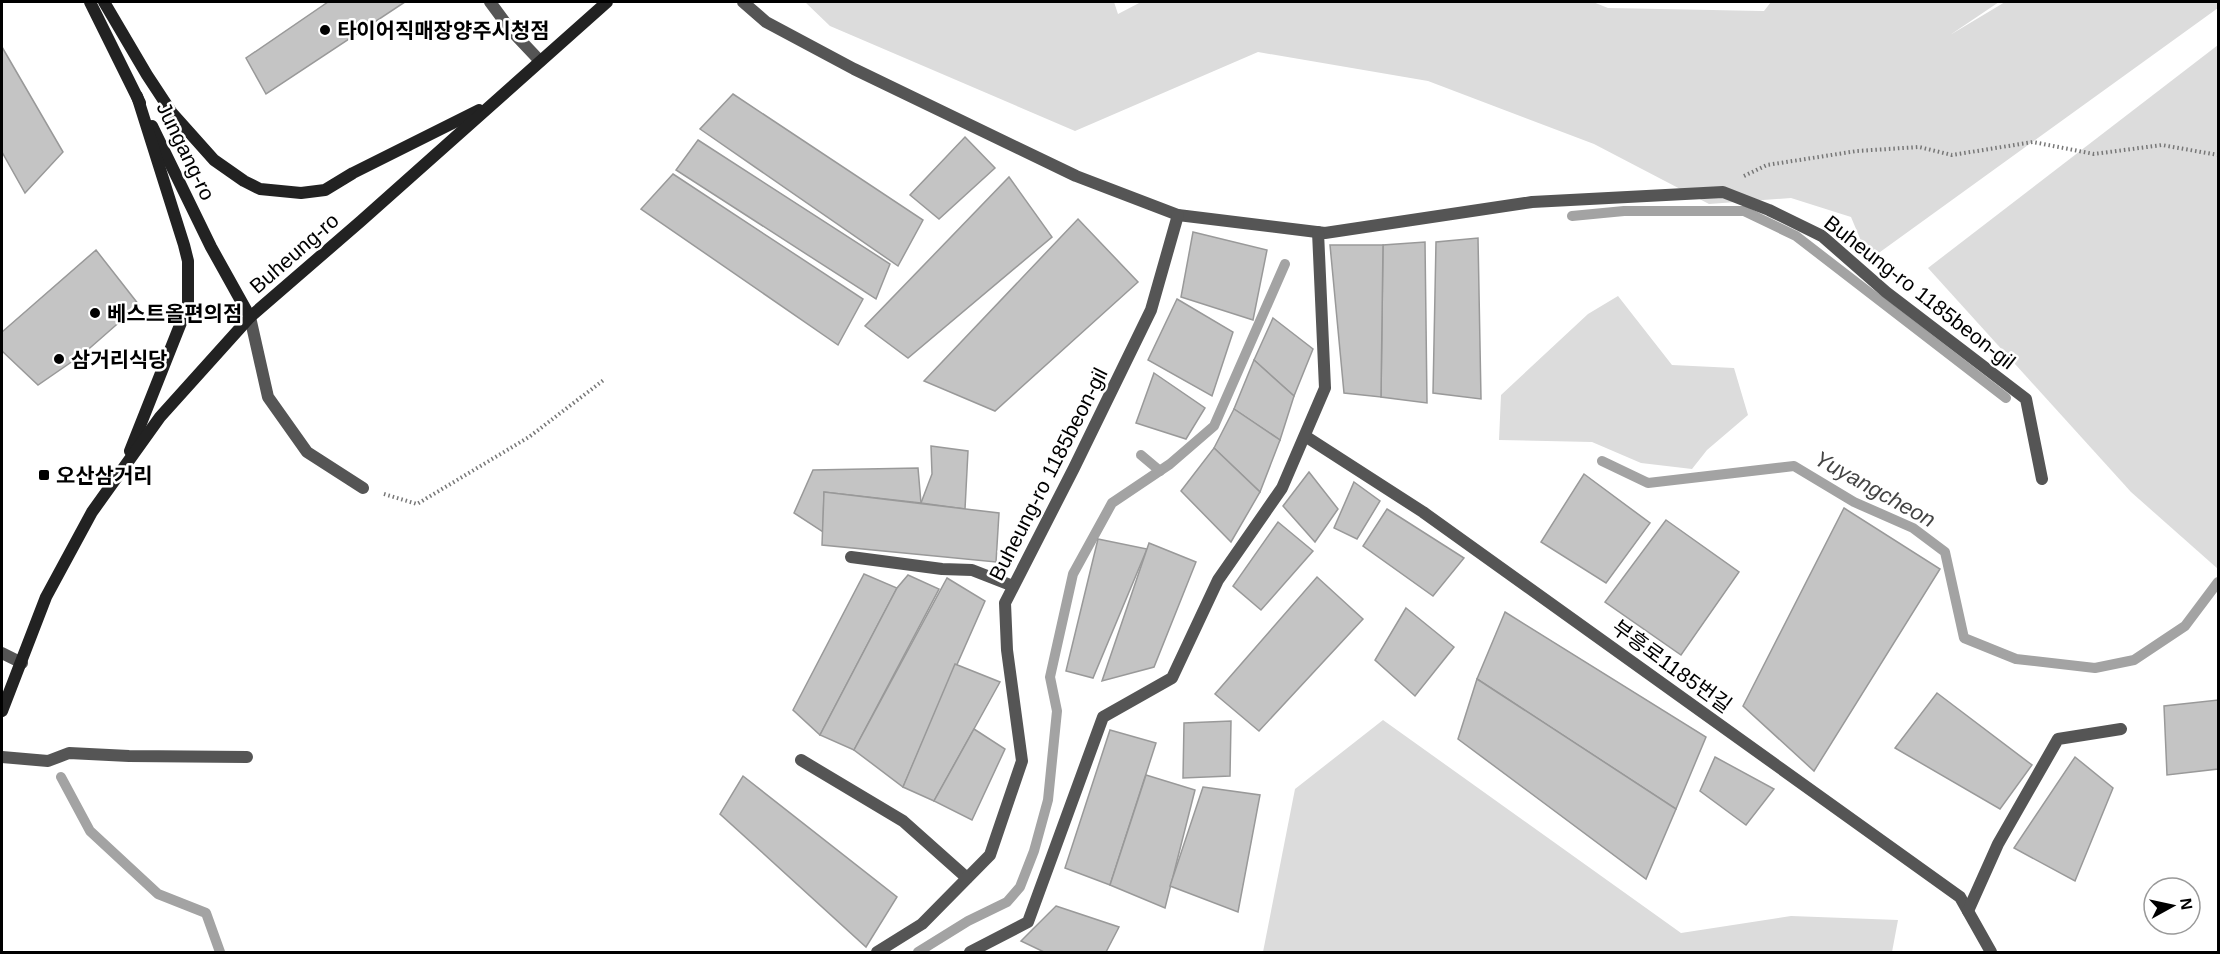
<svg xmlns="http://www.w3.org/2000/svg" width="2220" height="954" viewBox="0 0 2220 954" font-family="Arial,'Noto Sans KR',sans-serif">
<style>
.green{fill:#dcdcdc}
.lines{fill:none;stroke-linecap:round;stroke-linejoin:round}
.stream{stroke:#a3a3a3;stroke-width:10}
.building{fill:#c4c4c4;stroke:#999;stroke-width:1.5}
.path{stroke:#777;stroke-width:4;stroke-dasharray:1.5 3;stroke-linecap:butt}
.service{stroke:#555;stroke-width:12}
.minor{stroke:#555;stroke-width:12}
.secondary{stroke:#222;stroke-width:12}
.poi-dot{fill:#000;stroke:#fff;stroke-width:2}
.labels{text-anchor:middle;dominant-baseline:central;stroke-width:5;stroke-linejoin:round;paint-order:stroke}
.poi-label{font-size:21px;font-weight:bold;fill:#000;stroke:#fff;text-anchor:start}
.street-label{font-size:21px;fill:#000;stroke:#fff}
.water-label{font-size:22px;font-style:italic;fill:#444;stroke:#fff}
</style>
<rect width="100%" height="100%" fill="#fff"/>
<g class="green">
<polygon points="805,2 1114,2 1118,14 1141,2 1593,2 1608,8 1764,11 1771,2 1999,2 1950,35 2005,2 2218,2 2218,8 1869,260 1851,217 1791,198 1709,204 1594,144 1428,81 1258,52 1075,131 830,26"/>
<polygon points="2218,45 2218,569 2131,492 1928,268"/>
<polygon points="1618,296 1672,365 1734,368 1748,415 1707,450 1692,469 1641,463 1592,442 1499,440 1501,395 1588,314"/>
<polygon points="1383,720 1681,933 1791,916 1898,920 1892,952 1263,952 1295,789"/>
</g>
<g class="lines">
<g class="stream">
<polyline points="1572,216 1624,211 1744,211 1796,236 2006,398"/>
<polyline points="1141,455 1160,471"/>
<polyline points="1602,461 1648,483 1794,466 1854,502 1913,528 1945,552 1964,638 2016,659 2095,668 2134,660 2185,626 2218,582"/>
<polyline points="61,777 90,831 158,894 206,913 220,952"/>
<polyline points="918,952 968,921 1007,902 1020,887 1034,851 1048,800 1057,711 1050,677 1073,574 1112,503 1170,464 1214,426 1285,264"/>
</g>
</g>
<g class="building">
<polygon points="328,2 405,2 266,94 246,58"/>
<polygon points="2,47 63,152 25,193 2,152"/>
<polygon points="733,94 923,220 898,266 700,129"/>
<polygon points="965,137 995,168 939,219 910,195"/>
<polygon points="698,140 890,264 876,299 676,170"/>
<polygon points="673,174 863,299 838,345 641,209"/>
<polygon points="1009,177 1052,237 908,358 865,326"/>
<polygon points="1078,219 1138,282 995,411 924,381"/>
<polygon points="1193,232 1267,250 1253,320 1181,297"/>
<polygon points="1478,238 1481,399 1433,393 1436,242"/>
<polygon points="1425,242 1427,403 1381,397 1383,245"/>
<polygon points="1330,245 1383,245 1381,397 1344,393"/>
<polygon points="96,250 139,305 83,354 38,385 2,351 2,332"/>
<polygon points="1177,299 1233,332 1212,396 1148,360"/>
<polygon points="1273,318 1313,349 1294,396 1254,360"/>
<polygon points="1254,360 1294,396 1280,440 1234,409"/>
<polygon points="1154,373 1205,408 1186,439 1136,423"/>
<polygon points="1234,409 1280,440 1260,492 1214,448"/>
<polygon points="931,446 968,451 965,509 921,503 932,474"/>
<polygon points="1214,448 1260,492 1231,542 1181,491"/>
<polygon points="918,468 921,503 824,492 823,532 794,513 813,470"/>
<polygon points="1309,472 1338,509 1315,542 1283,506"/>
<polygon points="1584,474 1650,523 1606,583 1541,542"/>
<polygon points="1354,482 1380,501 1357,539 1334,528"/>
<polygon points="824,492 999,513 996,562 822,545"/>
<polygon points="1844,508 1940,569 1814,771 1743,706"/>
<polygon points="1387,509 1464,558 1433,596 1363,546"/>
<polygon points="1666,520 1739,572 1681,655 1605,602"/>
<polygon points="1278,522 1313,551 1261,610 1233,586"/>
<polygon points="1098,539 1147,549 1093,678 1066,671"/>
<polygon points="1149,543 1196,562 1154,667 1102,681"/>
<polygon points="864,574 897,588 820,735 793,710"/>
<polygon points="908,575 939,589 854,750 820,735 897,588"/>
<polygon points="1317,577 1363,619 1259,731 1215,694"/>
<polygon points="947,578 985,601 903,787 854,750"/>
<polygon points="1406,608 1454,647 1415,696 1375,660"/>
<polygon points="1505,612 1706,737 1676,809 1477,679"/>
<polygon points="955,664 1000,682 934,801 903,787"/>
<polygon points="1477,679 1676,809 1646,879 1458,739"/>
<polygon points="1937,693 2032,765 2000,809 1895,748"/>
<polygon points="2218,700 2218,769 2167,775 2164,706"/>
<polygon points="1231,721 1230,776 1183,778 1184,723"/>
<polygon points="974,729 1005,749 972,820 934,801"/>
<polygon points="1110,730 1156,743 1110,885 1065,868"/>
<polygon points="1715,757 1774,789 1746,825 1700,791"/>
<polygon points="2075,757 2113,788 2075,881 2014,848"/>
<polygon points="1146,775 1195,790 1165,908 1110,885"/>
<polygon points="743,776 897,897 866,947 720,814"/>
<polygon points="1203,787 1260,795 1238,912 1170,886"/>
<polygon points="1056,906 1119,927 1106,952 1044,952 1021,941"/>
</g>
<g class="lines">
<g class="path">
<polyline points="1744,176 1767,165 1857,151 1919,147 1952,155 2033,142 2094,154 2162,145 2218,155"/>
<polyline points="384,494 417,504 529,437 605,379"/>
</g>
<g class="service">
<polyline points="743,2 766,22 854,69 1076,176 1178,215 1325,233 1532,202 1723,192 1769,210 1822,236 1886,292 2026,399 2042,479"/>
<polyline points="250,317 268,397 307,452 363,488"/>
<polyline points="1305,436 1423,512 1960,897 1991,952"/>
<polyline points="851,557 942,569 972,570 1013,586"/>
<polyline points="2,757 48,761 69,753 129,756 247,757"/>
<polyline points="801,760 903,821 967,878"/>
<polyline points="1968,911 1998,844 2058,739 2121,729"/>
<polyline points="877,952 922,924 990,855 1022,761 1007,650 1005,603 1074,468 1151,310 1178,215"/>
<polyline points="970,952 1028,922 1103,717 1172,678 1218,580 1282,488 1325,388 1318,232"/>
</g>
<g class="minor">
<polyline points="490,2 510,29 540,61"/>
<polyline points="2,653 22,663"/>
</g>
<g class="secondary">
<polyline points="90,2 140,103"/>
<polyline points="104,2 147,75 172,113 214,160 244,181 260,189 301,193 325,190 353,173 479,110"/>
<polyline points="152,126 211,247 250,317"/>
<polyline points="130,451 188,305 188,261 184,245 137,96"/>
<polyline points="2,711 46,597 92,512 160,417 250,317 361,221 607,2"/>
</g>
</g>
<g class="poi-dot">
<circle cx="325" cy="30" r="6"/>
<circle cx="95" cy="313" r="6"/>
<circle cx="59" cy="359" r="6"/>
<rect x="38" y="469" width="12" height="12" rx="3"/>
</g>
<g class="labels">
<g class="poi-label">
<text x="337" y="30">타이어직매장양주시청점</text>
<text x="107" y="313">베스트올편의점</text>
<text x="71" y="359">삼거리식당</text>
<text x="56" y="475">오산삼거리</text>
</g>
<g class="street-label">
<text transform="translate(186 151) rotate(64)">Jungang-ro</text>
<text transform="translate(294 253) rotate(-41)">Buheung-ro</text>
<text transform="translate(1920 292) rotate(38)">Buheung-ro 1185beon-gil</text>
<text transform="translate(1048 474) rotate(-63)">Buheung-ro 1185beon-gil</text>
<text transform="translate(1672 666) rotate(36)">부흥로1185번길</text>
</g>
<g class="water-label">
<text transform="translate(1875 489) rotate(29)">Yuyangcheon</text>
</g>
</g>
<rect width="2220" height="954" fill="none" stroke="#000000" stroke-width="6"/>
<g transform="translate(2172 906) rotate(82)"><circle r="28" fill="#ffffff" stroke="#999999" stroke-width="1.5"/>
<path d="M0-4.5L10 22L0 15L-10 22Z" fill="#000000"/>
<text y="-9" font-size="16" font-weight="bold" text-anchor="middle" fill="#000000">N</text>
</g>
</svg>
